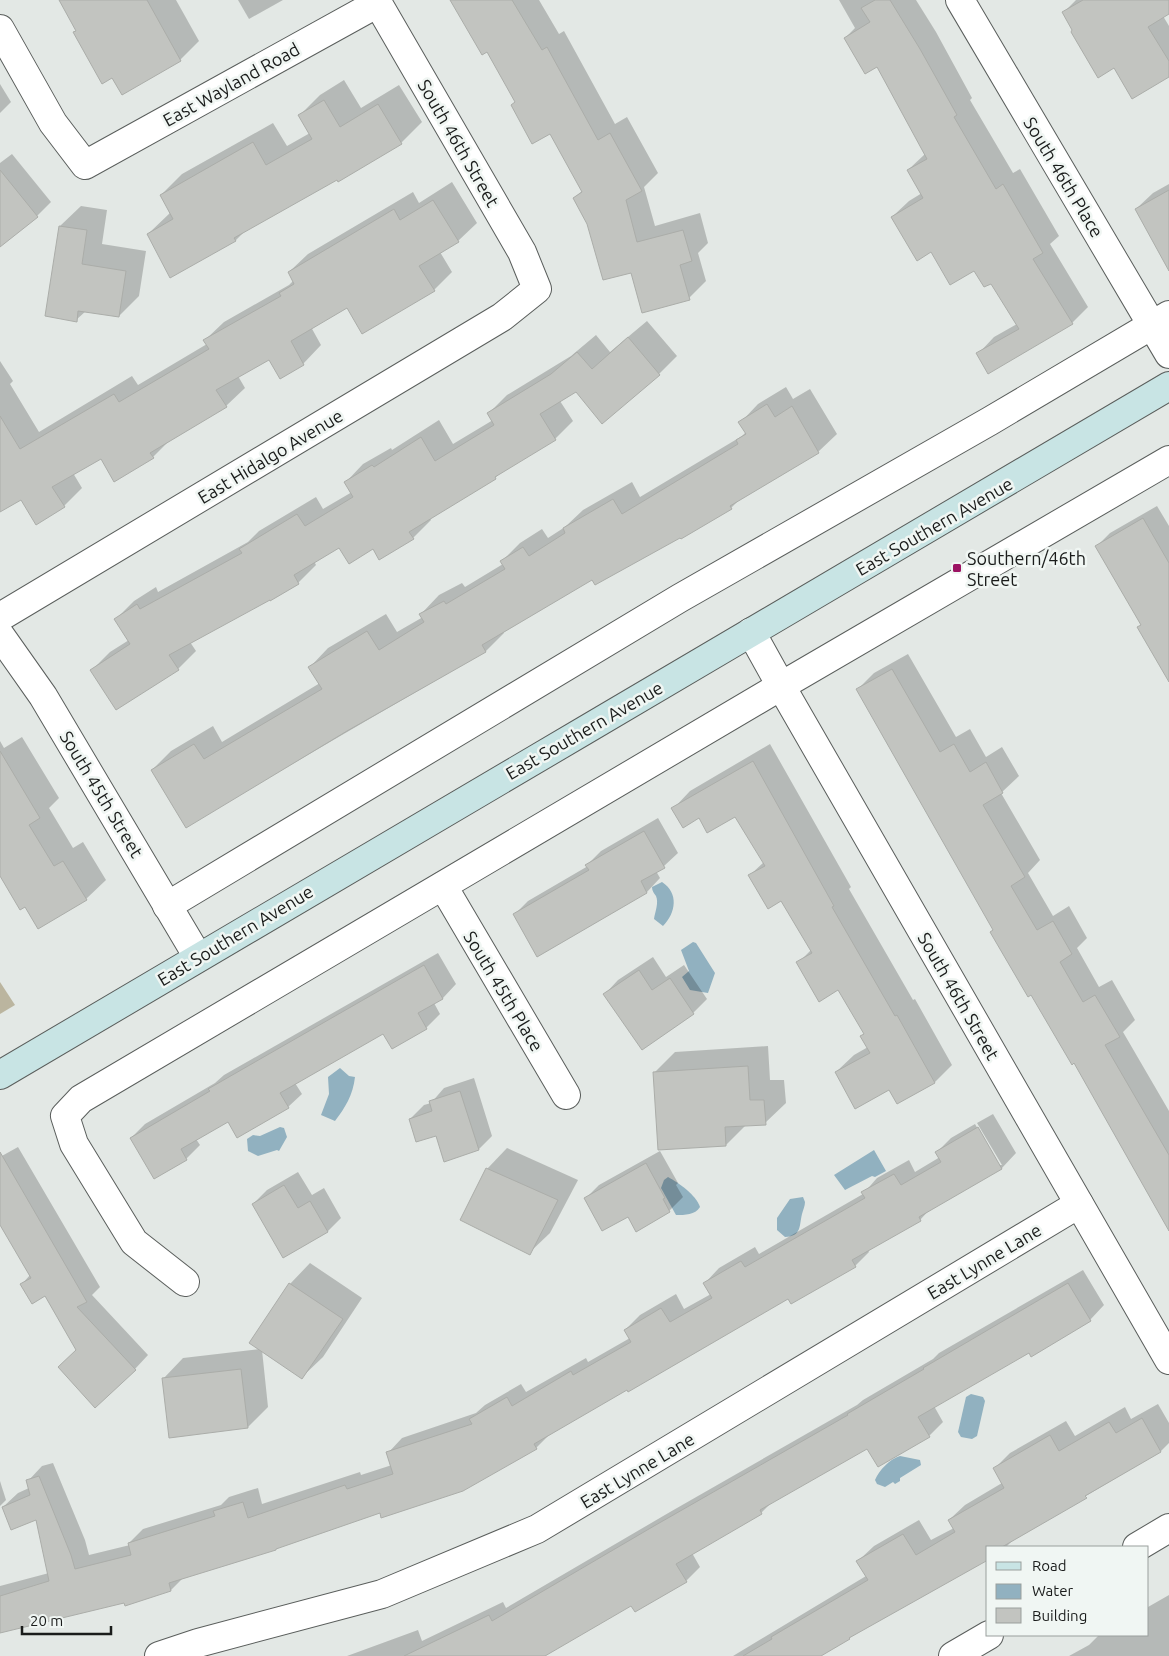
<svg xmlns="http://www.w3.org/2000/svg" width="1169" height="1656" viewBox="0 0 1169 1656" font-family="Ubuntu,sans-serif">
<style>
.green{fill:#bbb59f}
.water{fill:#91b1c0}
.shadow{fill:#0003}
.building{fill:#c2c4c0;stroke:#abada9}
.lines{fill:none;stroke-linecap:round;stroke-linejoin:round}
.minor-casing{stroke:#5a5e5c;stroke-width:30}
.secondary-casing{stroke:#5a5e5c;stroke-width:30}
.minor{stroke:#fff;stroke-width:28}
.secondary{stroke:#c8e4e4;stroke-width:28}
.poi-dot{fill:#9c1363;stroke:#f0f6f3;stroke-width:2}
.labels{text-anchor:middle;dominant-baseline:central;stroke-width:5;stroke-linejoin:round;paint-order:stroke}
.street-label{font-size:18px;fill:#1a1c1b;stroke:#f0f6f3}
.poi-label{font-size:18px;fill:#1a1c1b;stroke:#f0f6f3;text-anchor:start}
</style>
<rect width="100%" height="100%" fill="#e3e8e5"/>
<polygon class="green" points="0,982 15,1005 0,1014"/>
<g class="water">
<path d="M662,882C679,893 676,913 663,926L654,919C655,912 659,903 656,896C654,893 652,891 652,887Z"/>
<polygon points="693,942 696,943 715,973 708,993 690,990 682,977 689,971 681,950"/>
<path d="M340,1068L349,1076L355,1077C353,1095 345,1108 335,1121L321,1115L329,1094L328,1077Z"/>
<polygon points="280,1127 284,1128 287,1137 279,1151 277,1150 258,1156 248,1151 247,1139 253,1135 260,1136"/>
<polygon points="874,1150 886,1171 875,1177 872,1176 845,1190 834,1175"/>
<path d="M668,1177C679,1183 696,1195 700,1207C695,1215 685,1215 676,1215L661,1188L664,1180Z"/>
<path d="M803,1197L805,1202C805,1206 803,1210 802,1214C799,1226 802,1236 785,1237L777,1230V1218L790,1199Z"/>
<polygon points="971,1394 983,1397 985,1401 977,1436 972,1439 961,1437 958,1432 966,1397"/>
<path d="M900,1456L920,1460L921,1465L900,1478V1481L895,1484L893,1482L885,1487L877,1484L875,1480C879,1470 890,1459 900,1456Z"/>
</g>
<g class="shadow">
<polygon points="61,0 176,0 199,41 180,60 113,77 77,30"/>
<polygon points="238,0 283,0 249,19"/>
<polygon points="450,0 539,0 559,34 564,31 615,124 627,117 658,173 644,187 655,226 700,213 708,243 698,253 706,281 689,298 632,271 588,223 574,198 583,190 551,132 516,101 487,51"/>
<polygon points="839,0 916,0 936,32 972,98 970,100 1013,173 1020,169 1059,236 1050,244 1088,307 1072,323 978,354 994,337 1017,324 991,282 975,270 932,250 892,217 909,201 922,193 908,170 925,154 877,65 845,38 855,28"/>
<polygon points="1076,0 1169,0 1169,13 1163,16 1169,26 1169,76 1115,67 1074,30 1063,13"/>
<polygon points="344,80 361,108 399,85 422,122 401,143 339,180 337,178 247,229 236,240 148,234 171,212 161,195 182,174 273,123 287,146 310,133 299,116 320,95"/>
<polygon points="0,84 11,102 0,113"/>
<polygon points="12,154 51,202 37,216 0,245 0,163"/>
<polygon points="452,182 477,223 458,241 440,252 452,272 434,290 347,306 311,327 321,345 303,364 270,358 238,376 245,388 226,406 171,439 153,457 101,457 73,473 82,488 64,506 21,498 0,511 0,361 13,381 10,384 39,432 132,376 138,385 207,344 205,340 224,322 289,285 294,280 289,272 308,254 413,192 419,203"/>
<polygon points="1169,184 1169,245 1136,209 1153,193"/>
<polygon points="81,206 107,210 102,244 146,251 139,296 119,316 86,311 76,320 60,226"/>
<polygon points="647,321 677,356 659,374 576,391 560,401 573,421 555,439 502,471 495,478 430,518 431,520 413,538 374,547 339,546 314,561 316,565 298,583 190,642 196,651 178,669 92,670 110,652 129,640 116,619 134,601 156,587 158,592 248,542 259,531 316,497 323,509 352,492 346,482 363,464 391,448 392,450 439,420 453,444 493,420 489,413 507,395 571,356 596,335 610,352"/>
<polygon points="786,387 793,399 810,389 837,434 818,452 740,499 731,508 681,536 592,578 503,631 504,633 486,651 186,826 152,770 171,751 213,726 222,742 320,683 310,667 328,648 386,614 397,632 423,617 421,614 439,595 462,583 465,587 503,564 502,561 520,543 542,529 548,538 565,527 583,510 632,482 640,497 742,436 746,432 740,423 758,404"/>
<polygon points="1157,506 1169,526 1169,675 1139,627 1142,624 1097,546 1110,533"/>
<polygon points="908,654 956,737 970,729 986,757 1002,747 1019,776 1001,793 1040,860 1028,873 1053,916 1069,906 1087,938 1077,948 1099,987 1112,980 1135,1020 1123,1032 1169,1111 1169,1227 1074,1062 994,930 858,689 874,673"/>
<polygon points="22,737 59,798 49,808 73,848 83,842 106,880 86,899 25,905 0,874 0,741 4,748"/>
<polygon points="770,744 851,887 849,889 913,1000 915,999 952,1065 935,1082 898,1103 890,1088 836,1072 854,1055 868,1047 862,1036 865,1033 839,989 798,963 811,950 782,899 750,875 764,862 736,815 699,816 673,809 690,791"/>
<polygon points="658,818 678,853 664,866 656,871 660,878 647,892 538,956 514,915 528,901 588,866 587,865 601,851"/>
<polygon points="438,953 456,984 443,998 434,1003 440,1014 426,1028 392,1047 383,1032 295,1083 302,1094 288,1107 228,1120 196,1139 200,1145 186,1159 131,1138 145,1124 215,1083 224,1075"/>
<polygon points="653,957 666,977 684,965 707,999 693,1013 642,1048 605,994 618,980"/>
<polygon points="768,1046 770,1080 784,1080 786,1103 765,1123 746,1125 726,1145 654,1073 675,1052"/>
<polygon points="474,1078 492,1136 479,1149 437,1134 410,1119 424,1105 431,1103 444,1088"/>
<polygon points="993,1114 1016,1153 1002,1168 932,1207 920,1220 868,1250 869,1252 855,1266 789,1298 627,1389 551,1433 536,1448 381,1512 184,1577 171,1590 0,1632 0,1586 49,1573 36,1519 3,1507 18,1493 29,1488 28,1481 42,1466 53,1463 85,1540 89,1555 130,1545 129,1543 143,1529 221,1505 229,1497 258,1488 262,1504 360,1472 361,1475 392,1465 388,1453 402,1438 476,1413 485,1405 521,1384 526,1392 586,1358 588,1362 630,1338 625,1330 640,1315 676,1294 684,1309 711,1294 705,1283 719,1268 755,1247 759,1254 863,1194 877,1178 909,1160 915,1172 940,1157 937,1152 951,1138 975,1124 999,1165 1002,1165 977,1123"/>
<polygon points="18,1147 100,1287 92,1295 148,1355 135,1369 77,1350 45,1295 22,1284 30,1275 0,1224 0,1157"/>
<polygon points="507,1148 578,1180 550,1233 529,1253 487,1169"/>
<polygon points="660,1151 678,1183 676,1185 683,1197 669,1211 628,1215 585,1199 599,1185"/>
<polygon points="298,1172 312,1195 324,1188 341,1218 328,1231 284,1257 253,1204 267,1190"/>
<polygon points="310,1263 362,1298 323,1357 302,1377 262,1350 268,1407 248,1427 163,1379 183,1358 260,1349 290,1284"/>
<polygon points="1083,1270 1104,1305 1090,1320 1029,1351 934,1406 943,1422 929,1436 867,1447 772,1502 761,1513 692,1553 700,1567 686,1581 632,1604 527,1656 347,1656 418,1630 422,1641 503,1602 506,1608 670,1512 857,1405 863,1400 933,1359 939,1353"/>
<polygon points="1158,1404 1169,1423 1169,1443 1161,1451 1014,1539 1006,1547 988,1547 849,1638 818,1656 733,1656 866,1576 858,1561 874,1546 919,1520 931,1540 954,1528 949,1520 965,1505 1002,1483 994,1469 1010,1453 1066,1421 1075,1436 1125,1407 1131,1419"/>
<polygon points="0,1481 6,1500 0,1506"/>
<polygon points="1169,1595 1169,1656 1069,1656 1089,1645 1099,1635 1148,1635 1148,1607"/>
</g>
<g class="building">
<polygon points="59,0 147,0 181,61 122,95 112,78 102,84 73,32 76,31"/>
<polygon points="450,0 512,0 542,50 547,47 598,140 610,133 642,191 626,200 637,242 683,230 692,261 680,265 690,300 642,313 631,273 603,280 587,224 573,198 582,192 550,134 532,144 511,105 515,102 487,52 482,55"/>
<polygon points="875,0 890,0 920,49 957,115 954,117 996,189 1003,184 1043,253 1033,259 1073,324 988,374 976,353 1019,329 991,284 984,287 974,271 950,285 931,252 917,261 891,217 923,198 907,170 927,159 877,67 865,74 844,38 870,22 861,8"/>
<polygon points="1083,0 1169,0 1169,14 1148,27 1169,61 1169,77 1132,99 1114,68 1098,78 1071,32 1072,30 1062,12"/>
<polygon points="324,100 340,127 378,104 402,144 338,182 337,180 234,238 236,241 170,278 147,234 173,219 160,195 253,142 266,165 312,139 298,115"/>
<polygon points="0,170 38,217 0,247"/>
<polygon points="1169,190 1169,271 1135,209"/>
<polygon points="433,200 459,242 419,266 435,291 362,334 347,308 291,341 304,365 280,379 269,360 216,390 227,407 150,453 154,458 114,482 101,459 52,487 65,507 36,525 21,500 0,512 0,416 20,449 114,394 119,402 209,349 203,340 281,296 279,293 294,284 288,272 394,209 400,220"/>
<polygon points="59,226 87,230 82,264 126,271 119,317 78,311 77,322 45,316"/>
<polygon points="628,337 660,375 602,424 576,392 540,414 556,440 495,477 496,479 409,532 414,539 379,560 373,549 349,564 339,548 294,575 299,584 270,601 270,600 169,655 179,670 116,710 90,670 130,644 114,619 137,604 140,609 242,553 239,549 297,514 305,526 353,497 344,482 372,465 374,467 421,437 435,461 494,425 487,413 551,374 577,352 592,369"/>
<polygon points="767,404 775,417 792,406 819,453 730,506 732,509 681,539 680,538 595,585 592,580 482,645 486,652 347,731 186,828 151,770 194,744 204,759 219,750 322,689 308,667 367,631 379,650 424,622 419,614 444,601 446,604 505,569 500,561 523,547 529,556 565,533 563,528 613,499 622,514 738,444 736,440 746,434 738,422"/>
<polygon points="1143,518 1169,563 1169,682 1137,627 1141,625 1095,546"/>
<polygon points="892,669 940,752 954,744 970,772 986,762 1003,793 983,805 1025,877 1011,886 1037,930 1053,921 1072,954 1060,962 1083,1002 1095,995 1120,1037 1105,1045 1169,1155 1169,1231 1074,1063 1072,1065 1031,995 1028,997 990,932 993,930 856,689"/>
<polygon points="0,751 40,818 29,825 54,866 63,861 87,900 38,929 25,907 20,910 0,876"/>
<polygon points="753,761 834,906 832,907 895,1016 897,1015 935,1083 897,1104 889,1090 855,1109 835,1072 870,1053 860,1036 864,1034 838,990 819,1002 796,962 812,953 781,901 768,909 748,875 765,866 735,817 707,833 699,818 683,828 671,808"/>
<polygon points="644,831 665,868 641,881 647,893 537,957 513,914 589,870 585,865"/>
<polygon points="424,965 443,999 418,1013 427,1029 392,1049 383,1034 280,1093 289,1108 237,1138 228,1122 181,1149 187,1160 154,1179 130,1138 210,1091 208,1089"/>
<polygon points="639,970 652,990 670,978 694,1014 642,1050 603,994"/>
<polygon points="748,1066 750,1100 764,1100 766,1125 725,1127 726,1146 658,1150 653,1072"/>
<polygon points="460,1091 479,1150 444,1162 436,1136 416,1142 409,1119 432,1111 429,1101"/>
<polygon points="978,1127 1002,1169 919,1217 921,1221 852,1260 856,1267 791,1304 788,1299 628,1392 627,1390 534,1444 537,1449 463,1491 381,1518 380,1513 276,1549 276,1550 169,1583 171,1591 125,1606 124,1603 0,1633 0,1596 49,1581 36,1520 11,1530 2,1507 30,1495 26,1480 39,1476 71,1555 75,1569 131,1555 128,1543 215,1516 213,1511 243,1502 248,1518 345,1485 347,1489 393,1474 386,1452 472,1424 469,1419 507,1397 512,1406 571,1371 573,1375 631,1342 624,1330 661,1308 670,1322 712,1298 703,1283 741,1261 745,1267 865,1198 861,1192 894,1174 901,1185 941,1162 935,1152"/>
<polygon points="0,1152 87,1302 77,1307 136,1370 95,1408 58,1367 76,1350 45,1296 32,1304 20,1284 31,1278 0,1225"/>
<polygon points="646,1163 665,1198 663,1199 670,1212 636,1232 628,1217 602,1231 584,1198"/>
<polygon points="486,1168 558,1200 530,1255 460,1220"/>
<polygon points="284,1185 298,1208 310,1201 328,1232 283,1258 252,1204"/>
<polygon points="289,1283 343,1319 302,1379 249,1343"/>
<polygon points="1068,1283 1091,1321 1031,1357 1029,1353 918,1417 930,1437 878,1467 867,1449 760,1510 762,1514 676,1564 687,1582 635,1612 631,1606 545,1656 404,1656 489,1615 492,1621 654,1526 848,1415 847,1414 924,1369 923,1368"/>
<polygon points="241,1369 248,1428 169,1438 162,1378"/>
<polygon points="1142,1418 1161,1452 1085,1496 1087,1498 1002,1547 988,1547 988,1560 849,1638 850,1639 821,1656 743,1656 772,1639 771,1637 868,1580 856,1561 903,1534 916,1555 955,1532 948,1520 1004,1488 993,1468 1050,1435 1059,1451 1109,1422 1116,1433"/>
</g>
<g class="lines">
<defs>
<g id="minor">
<polyline points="960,0 1169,354"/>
<polyline points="0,29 53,123 85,165 378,3"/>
<polyline points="0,617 502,317 537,289 522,252 376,0"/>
<polyline points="751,632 781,686 1169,1360"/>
<polyline points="0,635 43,696 198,957"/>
<polyline points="443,886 566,1095"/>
<polyline points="167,906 680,598 990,421 1169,315"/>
<polyline points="185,1282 134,1242 74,1144 65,1116 81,1099 781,686 1169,460"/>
<polyline points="1137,1547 1169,1528"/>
<polyline points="159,1656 198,1643 382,1594 537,1529 1079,1204"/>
<polyline points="953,1656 989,1635"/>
</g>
<path id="secondary" d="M0,1075C388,843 781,618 1169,386"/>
</defs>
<use href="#minor" class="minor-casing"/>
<use href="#secondary" class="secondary-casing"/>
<use href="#minor" class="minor"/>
<use href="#secondary" class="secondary"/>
</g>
<rect class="poi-dot" x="952" y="563" width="10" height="10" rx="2.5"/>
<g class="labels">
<g class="street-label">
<text transform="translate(231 84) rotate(-29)">East Wayland Road</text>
<text transform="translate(459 143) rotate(60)">South 46th Street</text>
<text transform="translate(1064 177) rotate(59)">South 46th Place</text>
<text transform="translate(270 456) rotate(-31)">East Hidalgo Avenue</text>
<text transform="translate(934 526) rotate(-30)">East Southern Avenue</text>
<text transform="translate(584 730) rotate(-30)">East Southern Avenue</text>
<text transform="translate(102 794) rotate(59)">South 45th Street</text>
<text transform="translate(235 935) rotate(-31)">East Southern Avenue</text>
<text transform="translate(504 991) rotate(59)">South 45th Place</text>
<text transform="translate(959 996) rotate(60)">South 46th Street</text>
<text transform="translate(984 1261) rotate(-31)">East Lynne Lane</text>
<text transform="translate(637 1470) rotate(-31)">East Lynne Lane</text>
</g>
<g class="poi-label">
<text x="967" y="558">Southern/46th<tspan x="967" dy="21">Street</tspan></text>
</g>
</g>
<rect x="986" y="1546" width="162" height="90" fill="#f0f6f3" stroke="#9a9f9d"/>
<rect x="996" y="1562" width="25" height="8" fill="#c8e4e4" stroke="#9a9f9d"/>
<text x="1032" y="1571" font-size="15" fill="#1a1c1b">Road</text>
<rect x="996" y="1584" width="25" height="15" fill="#91b1c0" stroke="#9a9f9d"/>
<text x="1032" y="1596" font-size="15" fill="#1a1c1b">Water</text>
<rect x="996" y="1608" width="25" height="15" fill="#c2c4c0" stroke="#9a9f9d"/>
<text x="1032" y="1621" font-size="15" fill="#1a1c1b">Building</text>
<path d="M22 1626v8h89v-8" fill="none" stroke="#1a1c1b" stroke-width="2.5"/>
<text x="30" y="1626" font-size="15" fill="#1a1c1b" stroke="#f0f6f3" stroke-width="4" paint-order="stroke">20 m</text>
</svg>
